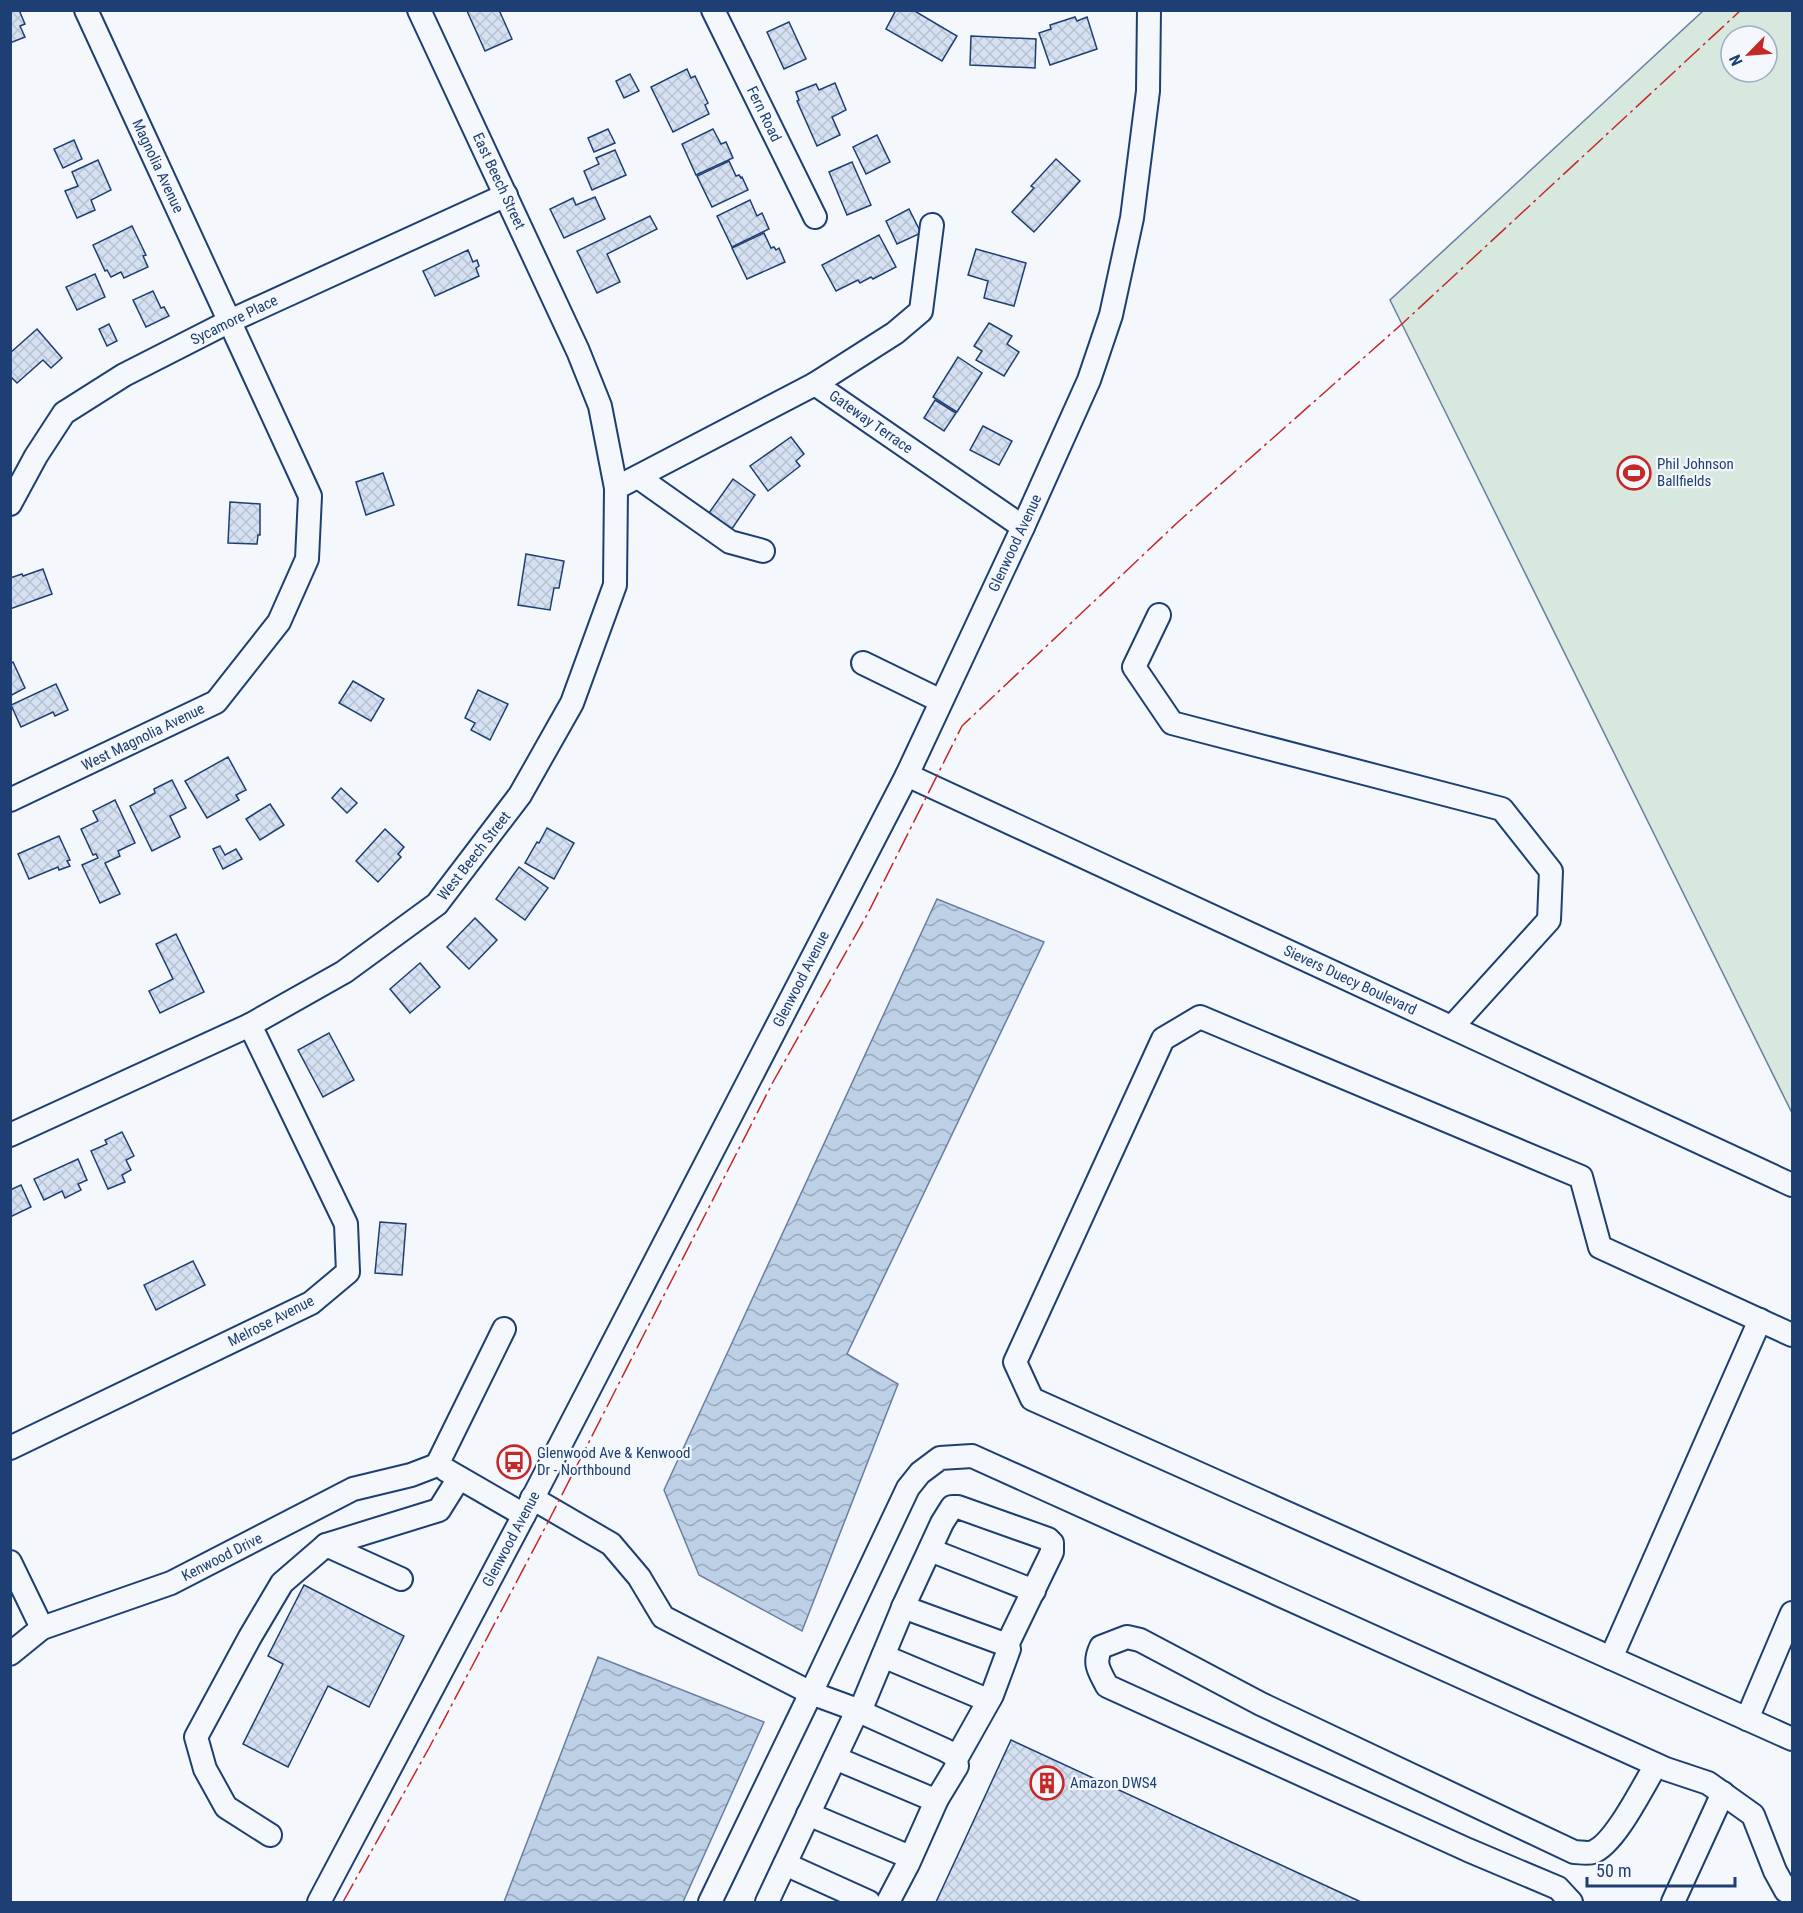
<svg xmlns="http://www.w3.org/2000/svg" width="1803" height="1913" viewBox="0 0 1803 1913" font-family="'Roboto Condensed',sans-serif">
<style>
.green{fill:#d7e8df;stroke:#687fa3;stroke-width:1.5;fill-rule:evenodd}
.water{fill:url(#water-waves);stroke:#687fa3;stroke-width:1.5}
.building{fill:url(#building-cross-hatch);stroke:#1d3f73;stroke-width:1.5}
.lines{fill:none;stroke-linecap:round;stroke-linejoin:round}
.minor-casing{stroke:#1d3f73;stroke-width:26}
.minor{stroke:#f4f7fb;stroke-width:22}
.power{stroke:#c62828;stroke-width:1.5;stroke-dasharray:21 4.5 3 4.5;stroke-linecap:butt}
.labels{text-anchor:middle;dominant-baseline:central;stroke-width:4.5;stroke-linejoin:round;paint-order:stroke}
.street-label{font-size:15px;fill:#1d3f73;stroke:#f4f7fb}
.poi-label{font-size:15px;fill:#1d3f73;stroke:#f4f7fb;text-anchor:start}
</style>
<defs>
<pattern id="water-waves" width="16" height="10" patternUnits="userSpaceOnUse" patternTransform="scale(1.5)"><rect width="16" height="10" fill="#bed0e5"/><path d="M0 5q4-4 8 0t8 0" fill="none" stroke="#9aaabe"/></pattern>
<pattern id="building-cross-hatch" width="8" height="8" patternUnits="userSpaceOnUse" patternTransform="scale(1.5)"><rect width="8" height="8" fill="#d5e0f0"/><path d="M0 0l8 8M0 8l8-8" fill="none" stroke="#b6c1d1"/></pattern>
</defs>
<rect width="100%" height="100%" fill="#f4f7fb"/>
<path class="green" d="M1703,11H1792V1113L1390,300ZM1731,36H1767V72H1731Z"/>
<g class="water">
<polygon points="937,899 1044,942 847,1354 898,1384 802,1631 699,1575 664,1490"/>
<polygon points="598,1657 764,1722 683,1902 504,1902"/>
</g>
<g class="building">
<polygon points="10,10 19,10 25,24 20,26 25,37 10,43"/>
<polygon points="499,10 512,39 485,51 467,11"/>
<polygon points="896,10 913,10 957,36 942,61 886,29"/>
<polygon points="1075,17 1077,21 1087,17 1097,49 1050,65 1039,33 1051,29 1050,25"/>
<polygon points="789,22 806,59 784,69 767,32"/>
<polygon points="971,36 1036,39 1035,68 970,65"/>
<polygon points="687,69 691,78 695,76 708,103 705,105 709,114 673,132 651,87"/>
<polygon points="630,74 639,91 624,98 616,81"/>
<polygon points="835,83 846,110 832,117 840,135 817,146 797,101 799,100 796,92 816,84 819,90"/>
<polygon points="608,129 615,143 594,152 588,138"/>
<polygon points="713,129 721,144 726,142 733,158 696,175 682,144"/>
<polygon points="877,135 890,162 866,174 853,147"/>
<polygon points="74,140 82,159 63,168 54,149"/>
<polygon points="615,150 626,175 592,190 584,171 599,164 596,158"/>
<polygon points="1056,159 1080,181 1034,232 1012,212 1034,188 1031,186"/>
<polygon points="98,160 111,190 91,200 95,210 77,218 65,191 78,186 72,172"/>
<polygon points="729,161 736,176 739,175 741,178 742,177 748,190 712,207 697,176"/>
<polygon points="852,162 871,205 847,215 829,172"/>
<polygon points="595,197 605,219 564,238 550,209 573,198 576,205"/>
<polygon points="750,200 757,216 762,213 769,229 732,247 717,216"/>
<polygon points="909,209 921,233 897,244 886,221"/>
<polygon points="650,216 657,229 607,254 620,282 597,293 577,251"/>
<polygon points="132,226 146,255 143,256 148,267 124,278 121,272 111,277 107,270 105,271 93,245"/>
<polygon points="764,233 771,248 774,247 776,250 779,248 785,262 747,279 732,248"/>
<polygon points="879,235 896,267 873,279 871,277 860,283 858,280 836,291 822,265"/>
<polygon points="976,249 1026,263 1014,306 984,298 988,281 968,275"/>
<polygon points="468,250 473,262 477,260 479,266 476,268 479,276 435,296 423,271"/>
<polygon points="95,274 105,297 77,310 66,287"/>
<polygon points="153,291 161,308 164,307 169,316 146,327 133,300"/>
<polygon points="989,323 1012,336 1007,344 1019,352 1004,376 976,360 982,351 974,346"/>
<polygon points="109,324 117,341 107,346 99,329"/>
<polygon points="37,329 62,358 51,368 43,360 17,383 10,376 10,353"/>
<polygon points="958,357 982,373 957,412 933,397"/>
<polygon points="935,400 956,413 944,431 924,418"/>
<polygon points="983,426 1012,441 999,465 970,450"/>
<polygon points="791,437 804,454 796,461 800,466 768,491 750,466"/>
<polygon points="383,473 394,505 366,515 356,482"/>
<polygon points="733,479 755,495 727,536 704,520"/>
<polygon points="230,502 260,504 260,535 258,535 257,544 228,543"/>
<polygon points="526,554 564,561 559,588 554,588 550,610 518,605"/>
<polygon points="43,569 52,594 10,609 10,578 22,574 23,576"/>
<polygon points="13,662 25,688 10,696 10,664"/>
<polygon points="353,681 384,699 371,721 339,703"/>
<polygon points="56,684 68,710 55,716 53,712 21,727 11,705"/>
<polygon points="478,690 508,704 490,740 471,730 475,723 465,718"/>
<polygon points="228,757 246,790 236,795 239,800 207,818 185,781"/>
<polygon points="172,780 186,808 170,816 180,837 152,851 130,806 155,793 154,789"/>
<polygon points="341,788 357,803 347,813 332,798"/>
<polygon points="115,800 135,843 118,851 120,856 105,863 120,894 100,903 82,865 98,858 96,854 93,855 81,829 98,821 93,811"/>
<polygon points="270,804 284,825 260,840 246,819"/>
<polygon points="547,828 574,843 554,879 525,863 537,842 539,843"/>
<polygon points="385,829 404,847 398,854 401,857 378,882 356,861"/>
<polygon points="59,836 70,860 67,861 70,866 59,870 58,867 29,879 18,854"/>
<polygon points="220,846 225,855 236,849 242,859 223,869 213,849"/>
<polygon points="519,867 548,888 525,920 496,899"/>
<polygon points="475,918 497,940 469,969 447,947"/>
<polygon points="176,934 204,992 160,1013 149,991 173,979 156,944"/>
<polygon points="420,963 440,987 410,1013 390,989"/>
<polygon points="329,1033 354,1080 323,1097 298,1050"/>
<polygon points="122,1132 134,1156 126,1160 131,1170 122,1175 125,1182 108,1189 91,1151 107,1144 105,1140"/>
<polygon points="78,1159 87,1180 78,1184 81,1190 65,1198 62,1191 44,1200 34,1179"/>
<polygon points="21,1185 31,1207 10,1217 10,1190"/>
<polygon points="380,1222 406,1224 402,1275 375,1273"/>
<polygon points="193,1261 205,1285 156,1310 144,1285"/>
<polygon points="304,1585 404,1636 369,1707 328,1686 288,1767 243,1744 283,1664 268,1656"/>
<polygon points="1011,1740 1361,1902 936,1902"/>
</g>
<g class="lines">
<defs>
<g id="minor">
<polyline points="713,10 815,217"/>
<polyline points="815,384 895,333 921,311 932,225"/>
<polyline points="638,477 730,542 763,551"/>
<polyline points="616,488 815,384 1023,527"/>
<polyline points="10,504 36,456 64,413 124,375 230,321 506,195"/>
<polyline points="1159,615 1134,667 1172,723 1502,809 1551,871 1549,920 1452,1027"/>
<polyline points="863,663 941,701"/>
<polyline points="907,775 1792,1185"/>
<polyline points="10,800 216,702 279,622 307,559 310,496 86,10"/>
<polyline points="10,1135 250,1025 344,972 437,904 520,795 572,703 615,585 616,488 600,406 578,351 419,10"/>
<polyline points="1792,1335 1600,1247 1581,1177 1200,1017 1163,1039 1015,1362 1032,1399 1792,1739"/>
<polyline points="10,1448 311,1303 348,1272 346,1224 250,1025"/>
<polyline points="437,1465 504,1329"/>
<polyline points="446,1470 524,1515"/>
<polyline points="532,1498 611,1544 639,1577 663,1617 811,1693 908,1488 920,1473 940,1458 972,1456 1666,1769 1708,1783 1753,1815 1775,1871 1786,1891 1792,1887"/>
<polyline points="326,1545 401,1579"/>
<polyline points="930,1550 1034,1591"/>
<polyline points="10,1562 42,1628"/>
<polyline points="903,1607 1007,1645"/>
<polyline points="10,1654 42,1628 171,1583 353,1489 411,1475 437,1465"/>
<polyline points="883,1656 985,1699 990,1698"/>
<polyline points="1611,1658 1760,1320"/>
<polyline points="1747,1719 1792,1613"/>
<polyline points="835,1758 932,1799 937,1799"/>
<polyline points="808,1814 905,1855 908,1860"/>
<polyline points="270,1835 226,1807 205,1769 196,1737 250,1637 282,1583 326,1545 439,1510 459,1478"/>
<polyline points="785,1864 869,1902"/>
<polyline points="319,1902 524,1515 907,775 1023,527 1089,380 1111,315 1132,218 1148,91 1149,10"/>
<polyline points="710,1902 811,1693 852,1708 945,1750 952,1754 956,1759"/>
<polyline points="767,1902 857,1711 863,1704 905,1603 942,1523 952,1507 958,1507 1048,1539 1052,1543 1052,1552 1007,1645 1009,1649 992,1695 956,1759 957,1766 937,1799 908,1864 888,1902"/>
<path d="M1571,1902L1558,1888L1468,1850L1107,1686C1099,1670 1093,1664 1101,1647L1127,1637L1140,1640L1261,1704L1574,1852C1580,1852 1588,1854 1593,1852C1615,1844 1643,1786 1656,1765"/>
<polyline points="1673,1902 1723,1793"/>
</g>
</defs>
<use href="#minor" class="minor-casing"/>
<use href="#minor" class="minor"/>
<polyline class="power" points="343,1902 429,1748 547,1524 773,1082 868,913 962,726 1178,522 1403,323 1741,10"/>
</g>
<defs>
<symbol id="stadium-ring" viewBox="-11 -11 22 22"><circle r="9.5" fill="#f4f7fb" stroke="#c62828" stroke-width="1.5"/><path d="M0-5a6.5 5 0 1 0 0 10a6.5 5 0 1 0 0-10ZM-3.5-1.8h7v3.6h-7Z" fill="#c62828"/></symbol>
<symbol id="bus-ring" viewBox="-11 -11 22 22"><circle r="9.5" fill="#f4f7fb" stroke="#c62828" stroke-width="1.5"/><path d="M-5-6H5V4H4V6H2V4H-2V6H-4V4H-5ZM-3.5-4V0h7V-4ZM-3.5 1.2v1.5H-2V1.2ZM2 1.2v1.5H3.5V1.2Z" fill="#c62828"/></symbol>
<symbol id="building-ring" viewBox="-11 -11 22 22"><circle r="9.5" fill="#f4f7fb" stroke="#c62828" stroke-width="1.5"/><path d="M-4-6H4V6H1V3H-1V6H-4ZM-2.5-4.3h1.7v1.8h-1.7ZM.8-4.3h1.7v1.8H.8ZM-2.5-1h1.7V.8h-1.7ZM.8-1h1.7V.8H.8Z" fill="#c62828"/></symbol>
</defs>
<g fill-rule="evenodd">
<use href="#stadium-ring" x="1615" y="454" width="38" height="38"/>
<use href="#bus-ring" x="495" y="1443" width="38" height="38"/>
<use href="#building-ring" x="1028" y="1764" width="38" height="38"/>
</g>
<g class="labels">
<g class="street-label">
<text transform="translate(764 114) rotate(64)">Fern Road</text>
<text transform="translate(158 166) rotate(65)">Magnolia Avenue</text>
<text transform="translate(499 181) rotate(65)">East Beech Street</text>
<text transform="translate(234 320) rotate(-26)">Sycamore Place</text>
<text transform="translate(871 422) rotate(35)">Gateway Terrace</text>
<text transform="translate(1015 543) rotate(-65)">Glenwood Avenue</text>
<text transform="translate(143 737) rotate(-26)">West Magnolia Avenue</text>
<text transform="translate(474 856) rotate(-52)">West Beech Street</text>
<text transform="translate(801 979) rotate(-63)">Glenwood Avenue</text>
<text transform="translate(1350 980) rotate(25)">Sievers Duecy Boulevard</text>
<text transform="translate(271 1321) rotate(-27)">Melrose Avenue</text>
<text transform="translate(511 1539) rotate(-62)">Glenwood Avenue</text>
<text transform="translate(222 1557) rotate(-27)">Kenwood Drive</text>
</g>
<g class="poi-label">
<text x="1657" y="464">Phil Johnson<tspan x="1657" dy="17">Ballfields</tspan></text>
<text x="537" y="1453">Glenwood Ave &amp; Kenwood<tspan x="537" dy="17">Dr - Northbound</tspan></text>
<text x="1070" y="1783">Amazon DWS4</text>
</g>
</g>
<rect width="1803" height="1913" fill="none" stroke="#1d3f73" stroke-width="24"/>
<g transform="translate(1749 54) rotate(245)"><circle r="28" fill="#f4f7fb" stroke="#9eadc5" stroke-width="1.5"/>
<path d="M0-4.5L10 22L0 15L-10 22Z" fill="#c62828"/>
<text y="-9" font-size="16" font-weight="bold" text-anchor="middle" fill="#1d3f73">N</text>
</g>
<path d="M1587 1877v9h148v-9" fill="none" stroke="#1d3f73" stroke-width="3"/>
<text x="1596" y="1877" font-size="18" fill="#1d3f73" stroke="#f4f7fb" stroke-width="4.5" paint-order="stroke">50 m</text>
</svg>
